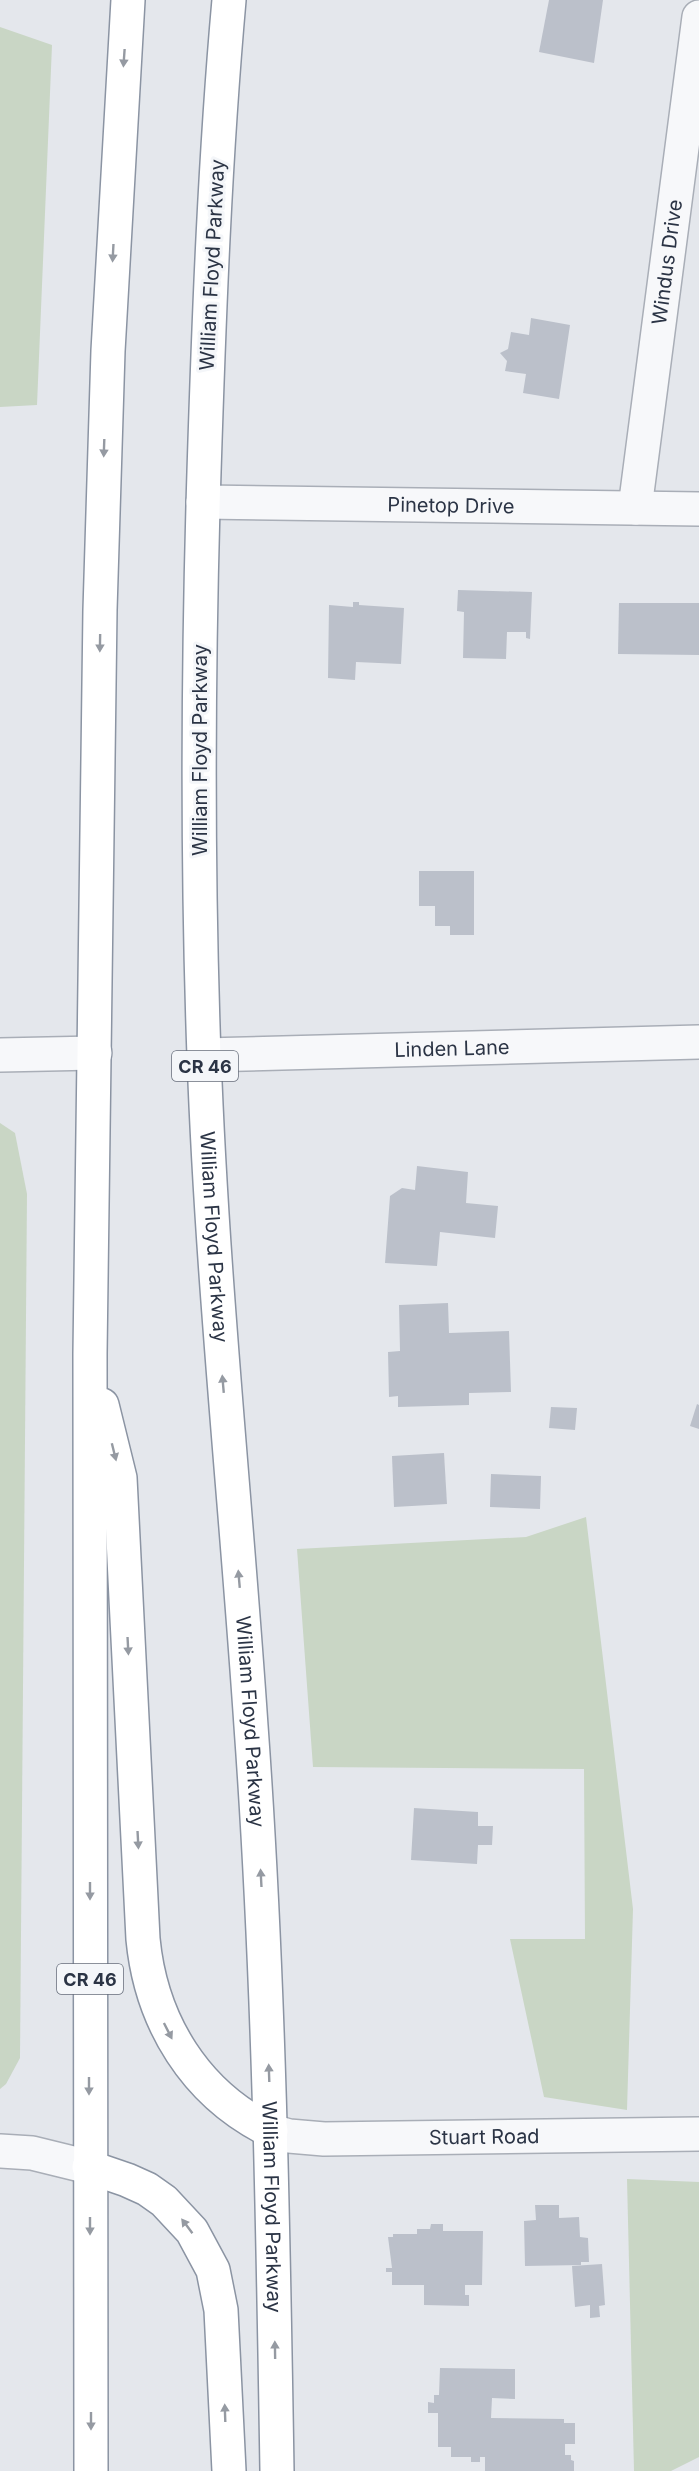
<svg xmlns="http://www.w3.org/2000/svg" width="699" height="2471" viewBox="0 0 699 2471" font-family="Inter,sans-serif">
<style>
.green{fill:#c9d6c5}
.building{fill:#bbc0ca}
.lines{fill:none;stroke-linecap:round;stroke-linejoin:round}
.minor-casing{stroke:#a9aeb7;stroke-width:36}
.highway-casing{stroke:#8b94a3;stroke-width:36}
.minor{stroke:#f7f8fa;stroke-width:33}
.highway{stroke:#fff;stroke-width:33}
.oneway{fill:#959aa2}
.labels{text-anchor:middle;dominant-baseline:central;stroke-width:6;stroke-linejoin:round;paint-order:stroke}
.shield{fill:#f4f6f9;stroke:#676e7b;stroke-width:1.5}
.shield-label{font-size:18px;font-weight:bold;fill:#2b3445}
.street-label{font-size:20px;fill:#2b3445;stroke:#f4f6f9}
</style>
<rect width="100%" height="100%" fill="#e4e7ec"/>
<g class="green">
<polygon points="0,27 52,45 37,405 0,407"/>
<polygon points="0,1123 15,1133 27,1194 20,2058 6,2084 0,2089"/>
<polygon points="586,1517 633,1909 627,2110 544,2097 510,1939 585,1939 584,1769 313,1767 297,1549 526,1537"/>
<polygon points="627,2179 699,2182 699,2457 671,2471 634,2471"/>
</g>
<g class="building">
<polygon points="549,0 603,0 594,63 539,52"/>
<polygon points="531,318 570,325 559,399 523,393 526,374 505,371 507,361 500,353 508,349 511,332 529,335"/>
<polygon points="458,590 532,592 530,639 526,638 526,632 507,632 506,659 463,658 464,612 457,611"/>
<polygon points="353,602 359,602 359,605 404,608 401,664 356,662 355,680 328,678 329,605 353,607"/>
<polygon points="619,603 699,603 699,655 618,654"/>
<polygon points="419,871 474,871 474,935 450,935 450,926 435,926 435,906 419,906"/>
<polygon points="417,1166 468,1172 466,1203 498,1206 495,1238 440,1232 437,1266 385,1263 390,1196 402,1188 415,1190"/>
<polygon points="448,1303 449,1333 509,1331 511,1392 469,1393 469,1405 398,1407 398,1396 389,1397 388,1352 400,1351 399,1305"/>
<polygon points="697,1404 699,1405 699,1429 690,1426"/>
<polygon points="551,1407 577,1408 575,1430 549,1428"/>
<polygon points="444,1453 447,1504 394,1507 392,1456"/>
<polygon points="491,1474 541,1476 540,1509 490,1507"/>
<polygon points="414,1808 478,1812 478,1826 493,1826 492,1845 478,1845 477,1864 411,1860"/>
<polygon points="535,2205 559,2205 559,2218 579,2217 580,2237 588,2238 589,2262 581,2262 581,2265 525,2266 524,2221 536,2220"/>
<polygon points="431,2224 443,2224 443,2231 483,2231 482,2285 465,2285 465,2295 469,2295 469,2306 424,2305 424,2285 392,2285 392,2272 386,2272 386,2268 392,2268 388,2237 393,2237 393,2234 417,2234 417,2229 430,2229"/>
<polygon points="602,2264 605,2305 599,2306 600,2317 590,2318 590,2305 575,2307 572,2266"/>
<polygon points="440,2368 515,2369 515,2399 492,2398 491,2418 564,2419 564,2423 575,2423 575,2444 565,2444 565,2455 571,2455 571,2460 574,2461 574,2471 485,2471 485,2457 480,2457 480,2462 471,2462 471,2457 451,2457 451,2447 438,2447 438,2413 428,2413 428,2402 434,2403 434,2395 439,2395"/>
</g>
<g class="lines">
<defs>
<g id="minor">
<path id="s1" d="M203,502L699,509"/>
<path id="s2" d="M635,508L699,17"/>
<polyline points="0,1055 95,1053"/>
<path id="s3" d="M204,1055L699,1042"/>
<path id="s4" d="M271,2131L289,2136L324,2139L699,2134"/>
<polyline points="0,2151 32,2153 89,2167"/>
</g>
<g id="highway">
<path id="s5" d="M229,0C215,157 209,314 204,472C198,666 197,861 204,1056C212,1280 236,1502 251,1726C269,1974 273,2222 277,2471"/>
<path d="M102,1405L120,1478L143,1939C151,2022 195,2094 271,2131"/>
<polyline points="89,2167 127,2180 147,2189 164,2201 192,2231 213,2270 221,2310 229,2471"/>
<polyline points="91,2471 90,1354 100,610 108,351 128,0"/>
</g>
</defs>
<use href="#minor" class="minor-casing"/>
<use href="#highway" class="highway-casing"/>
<use href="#minor" class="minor"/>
<use href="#highway" class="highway"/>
</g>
<defs><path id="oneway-solid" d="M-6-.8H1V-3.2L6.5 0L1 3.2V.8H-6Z" transform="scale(1.5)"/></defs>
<g class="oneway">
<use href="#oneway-solid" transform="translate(124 58) rotate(94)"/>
<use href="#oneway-solid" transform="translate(113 253) rotate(93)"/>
<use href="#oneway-solid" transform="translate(104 448) rotate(92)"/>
<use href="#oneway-solid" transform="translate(100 643) rotate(91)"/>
<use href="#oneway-solid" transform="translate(223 1384) rotate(-95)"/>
<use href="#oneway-solid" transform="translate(114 1452) rotate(76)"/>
<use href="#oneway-solid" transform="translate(239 1579) rotate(-95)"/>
<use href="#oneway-solid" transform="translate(128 1646) rotate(87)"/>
<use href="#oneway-solid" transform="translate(138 1840) rotate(87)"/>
<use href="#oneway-solid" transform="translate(261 1878) rotate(-93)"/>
<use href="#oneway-solid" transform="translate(90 1891) rotate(90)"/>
<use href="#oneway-solid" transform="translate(168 2031) rotate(63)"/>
<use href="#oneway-solid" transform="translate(269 2073) rotate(-92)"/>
<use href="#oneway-solid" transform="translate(89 2086) rotate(90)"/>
<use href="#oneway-solid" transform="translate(90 2226) rotate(90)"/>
<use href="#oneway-solid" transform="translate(187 2226) rotate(-127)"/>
<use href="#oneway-solid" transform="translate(275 2350) rotate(-91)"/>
<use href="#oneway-solid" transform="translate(225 2413) rotate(-92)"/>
<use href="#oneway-solid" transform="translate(91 2421) rotate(90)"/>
</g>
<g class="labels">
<g class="shield">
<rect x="172" y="1051" width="66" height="30" rx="4.5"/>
<rect x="57" y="1964" width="66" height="30" rx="4.5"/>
</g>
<g class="shield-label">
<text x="205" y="1066">CR 46</text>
<text x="90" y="1979">CR 46</text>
</g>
<g class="street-label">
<text stroke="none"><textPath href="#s2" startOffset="248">Windus Drive</textPath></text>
<text transform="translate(212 265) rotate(-87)">William Floyd Parkway</text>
<text stroke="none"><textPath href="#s1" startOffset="248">Pinetop Drive</textPath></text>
<text transform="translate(200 750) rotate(-90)">William Floyd Parkway</text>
<text stroke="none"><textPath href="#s3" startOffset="248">Linden Lane</textPath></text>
<text stroke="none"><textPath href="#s5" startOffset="1238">William Floyd Parkway</textPath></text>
<text stroke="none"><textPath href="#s5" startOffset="1724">William Floyd Parkway</textPath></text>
<text stroke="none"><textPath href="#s4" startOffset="214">Stuart Road</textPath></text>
<text stroke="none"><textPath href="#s5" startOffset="2210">William Floyd Parkway</textPath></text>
</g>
</g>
</svg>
